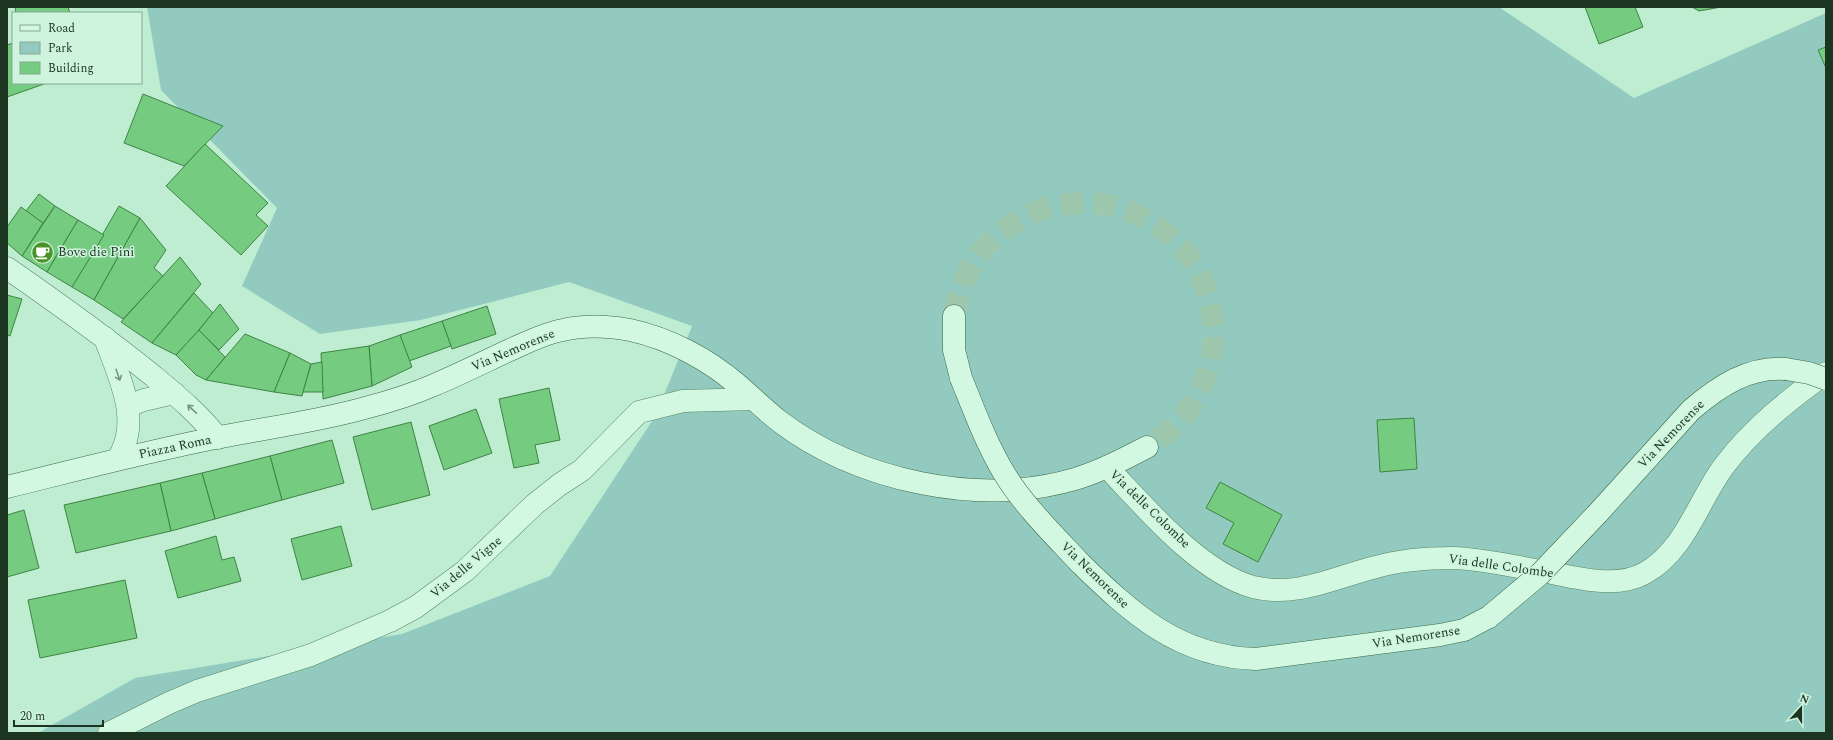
<svg xmlns="http://www.w3.org/2000/svg" width="1833" height="740" viewBox="0 0 1833 740" font-family="Spectral,serif">
<style>
.green{fill:#93cac0}
.building{fill:#75cb7f;stroke:#3e8444}
.lines{fill:none;stroke-linecap:round;stroke-linejoin:round}
.secondary-tunnel{stroke:#9ec8ae;stroke-width:22;stroke-dasharray:22 11;stroke-linecap:butt}
.street-casing{stroke:#588562;stroke-width:23}
.secondary-casing{stroke:#3b6744;stroke-width:23}
.street{stroke:#d2f8e1;stroke-width:22}
.secondary{stroke:#d2f8e1;stroke-width:22}
.secondary-bridge-casing{stroke:#3b6744;stroke-width:23;stroke-linecap:butt}
.secondary-bridge{stroke:#d2f8e1;stroke-width:22}
.oneway{stroke:#779681}
.labels{text-anchor:middle;dominant-baseline:central;stroke-width:3;stroke-linejoin:round;paint-order:stroke}
.poi-label{font-size:13px;fill:#1c3521;stroke:#cef4de;text-anchor:start}
.street-label{font-size:13px;fill:#1c3521;stroke:#cef4de}
</style>
<rect width="100%" height="100%" fill="#bfedd1"/>
<polygon class="green" points="147,7 1499,7 1634,98 1826,13 1826,733 38,733 135,678 402,634 550,576 656,415 692,326 569,282 421,320 320,334 242,286 277,208 161,90"/>
<g class="building">
<polygon points="15,7 68,7 70,13 16,13"/>
<polygon points="1585,7 1635,7 1643,27 1599,44"/>
<polygon points="1692,7 1721,7 1699,11"/>
<polygon points="13,43 13,83 44,83 44,84 7,97 7,45"/>
<polygon points="1826,47 1826,68 1818,50"/>
<polygon points="143,94 223,126 184,166 124,143"/>
<polygon points="205,144 268,203 256,215 268,226 241,255 166,186"/>
<polygon points="39,194 55,206 43,223 26,211"/>
<polygon points="55,206 78,220 47,272 22,256"/>
<polygon points="119,206 140,218 94,300 72,287"/>
<polygon points="21,207 43,223 22,256 7,243 7,227"/>
<polygon points="140,218 166,250 154,268 163,276 123,319 94,300"/>
<polygon points="78,220 104,235 72,287 47,272"/>
<polygon points="180,257 201,284 152,343 121,322"/>
<polygon points="194,293 213,313 199,330 176,355 152,343"/>
<polygon points="7,295 22,299 10,336 7,335"/>
<polygon points="220,304 239,329 219,350 199,330"/>
<polygon points="487,306 496,334 452,349 442,321"/>
<polygon points="442,321 451,346 409,361 400,335"/>
<polygon points="199,330 225,357 206,380 196,375 176,355"/>
<polygon points="245,334 290,353 274,392 206,380"/>
<polygon points="400,335 412,367 372,386 369,346"/>
<polygon points="369,346 372,386 323,399 321,353"/>
<polygon points="290,353 311,364 302,396 274,392"/>
<polygon points="322,362 323,392 303,392 311,364"/>
<polygon points="549,388 560,440 535,445 539,463 514,468 499,399"/>
<polygon points="476,409 492,453 444,470 429,426"/>
<polygon points="1414,418 1417,469 1380,472 1377,420"/>
<polygon points="411,422 430,495 372,510 353,437"/>
<polygon points="332,440 344,483 282,500 270,456"/>
<polygon points="270,456 282,500 215,519 202,473"/>
<polygon points="202,473 215,519 171,531 160,483"/>
<polygon points="1220,482 1282,515 1258,562 1223,544 1234,523 1206,508"/>
<polygon points="160,483 171,531 76,553 64,505"/>
<polygon points="24,510 39,568 7,577 7,515"/>
<polygon points="341,526 352,566 302,580 291,539"/>
<polygon points="216,536 222,560 234,557 241,581 178,598 165,551"/>
<polygon points="125,580 137,638 40,658 28,600"/>
</g>
<g class="lines">
<path class="secondary-tunnel" d="M954,316C959,288 970,261 991,241C1053,180 1155,194 1198,271C1211,295 1217,325 1212,353C1206,394 1182,425 1147,447"/>
<defs>
<g id="street">
<path d="M7,268C56,302 105,337 152,375C176,395 198,413 218,438"/>
<path d="M105,338C119,377 142,420 118,459"/>
<polyline points="128,406 144,400 174,393"/>
<path d="M1107,467C1145,507 1199,572 1253,587C1297,598 1335,577 1376,567C1401,560 1427,558 1453,558C1484,559 1516,567 1547,572C1577,578 1617,589 1645,573C1685,551 1698,501 1724,466C1752,429 1788,400 1826,373"/>
<polyline points="109,733 169,703 197,691 311,655 390,621 416,607 465,571 535,504 559,485 582,470 639,412 683,401 753,399"/>
</g>
<g id="secondary">
<polyline points="954,316 954,350 961,378"/>
<path d="M7,487C76,470 145,452 215,438C265,428 315,422 365,408C388,402 411,395 434,385C460,374 486,361 512,349C528,342 545,333 563,330C585,325 608,326 630,330C668,338 708,359 738,385C752,397 765,410 779,421C858,481 979,507 1075,479C1101,471 1124,459 1147,447"/>
<path d="M1598,513L1691,410C1719,386 1749,366 1786,369"/>
<path d="M1079,562C1131,613 1179,657 1256,659L1440,635L1464,630L1489,617"/>
</g>
</defs>
<use href="#street" class="street-casing"/>
<use href="#secondary" class="secondary-casing"/>
<use href="#street" class="street"/>
<use href="#secondary" class="secondary"/>
<defs>
<g id="secondary-bridge">
<polyline points="1786,369 1809,373 1826,379"/>
<path d="M961,378C974,410 986,443 1004,473C1024,506 1053,534 1079,562"/>
<polyline points="1489,617 1540,574 1598,513"/>
</g>
</defs>
<use href="#secondary-bridge" class="secondary-bridge-casing"/>
<use href="#secondary-bridge" class="secondary-bridge"/>
</g>
<defs><path id="oneway-shaft" d="M-6 0H5M1.5-3L5.5 0L1.5 3" fill="none" stroke-width="1.6" stroke-linecap="round" stroke-linejoin="round"/></defs>
<g class="oneway">
<use href="#oneway-shaft" transform="translate(118 375) rotate(71)"/>
<use href="#oneway-shaft" transform="translate(192 409) rotate(-137)"/>
</g>
<defs>
<symbol id="cafe-disc" viewBox="-11 -11 22 22"><circle r="9.5" fill="#4a9329" stroke="#cef4de"/><path d="M-5.5-4.5H6V0H3Q3 3.5 0 3.5H-2.5Q-5.5 3.5-5.5 0ZM3-3.2v2h1.7v-2ZM-6 4.5H4V6H-6Z" fill="#fff"/></symbol>
</defs>
<g fill-rule="evenodd">
<use href="#cafe-disc" x="30" y="240" width="25" height="25"/>
</g>
<g class="labels">
<g class="poi-label">
<text x="58" y="252">Bove die Pini</text>
</g>
<g class="street-label">
<text transform="translate(513 350) rotate(-23)">Via Nemorense</text>
<text transform="translate(1671 434) rotate(-46)">Via Nemorense</text>
<text transform="translate(175 447) rotate(-12)">Piazza Roma</text>
<text transform="translate(1150 509) rotate(44)">Via delle Colombe</text>
<text transform="translate(1501 566) rotate(8)">Via delle Colombe</text>
<text transform="translate(466 567) rotate(-40)">Via delle Vigne</text>
<text transform="translate(1095 575) rotate(44)">Via Nemorense</text>
<text transform="translate(1416 637) rotate(-9)">Via Nemorense</text>
</g>
</g>
<rect width="1833" height="740" fill="none" stroke="#1c3521" stroke-width="16"/>
<rect x="12" y="12" width="130" height="72" fill="#cef4de" stroke="#87a892"/>
<rect x="20" y="25" width="20" height="6" fill="#d2f8e1" stroke="#87a892"/>
<text x="48" y="32" font-size="12" fill="#1c3521">Road</text>
<rect x="20" y="42" width="20" height="12" fill="#93cac0" stroke="#87a892"/>
<text x="48" y="52" font-size="12" fill="#1c3521">Park</text>
<rect x="20" y="62" width="20" height="12" fill="#75cb7f" stroke="#87a892"/>
<text x="48" y="72" font-size="12" fill="#1c3521">Building</text>
<g transform="translate(1801 708) rotate(21)" stroke="#cef4de" stroke-width="3" paint-order="stroke">
<path d="M0-3L7 15L0 10L-7 15Z" fill="#1c3521"/>
<text y="-6" font-size="11" font-weight="bold" text-anchor="middle" fill="#1c3521">N</text>
</g>
<path d="M14 720v6h89v-6" fill="none" stroke="#1c3521" stroke-width="2"/>
<text x="20" y="720" font-size="12" fill="#1c3521" stroke="#cef4de" stroke-width="3" paint-order="stroke">20 m</text>
</svg>
